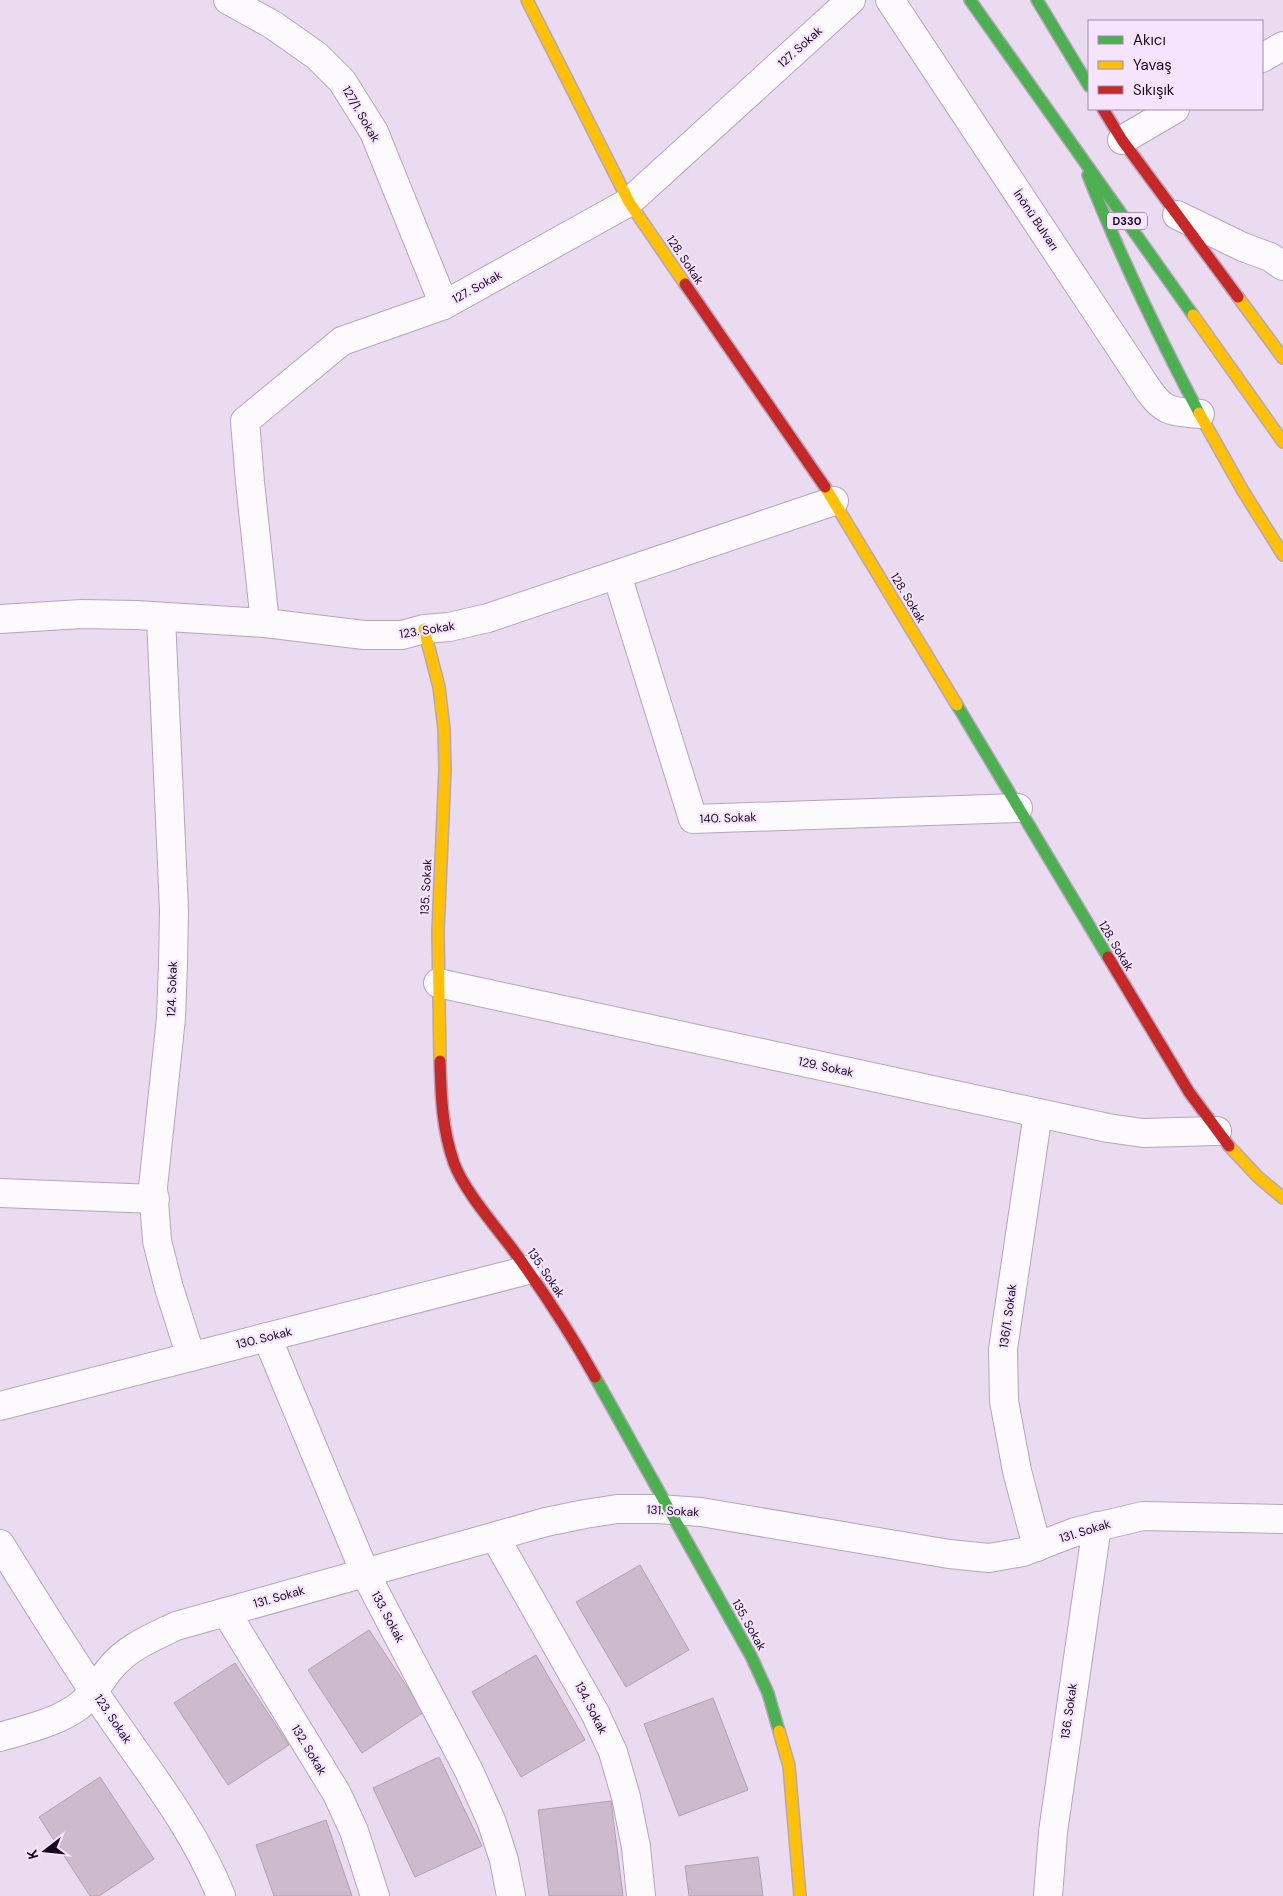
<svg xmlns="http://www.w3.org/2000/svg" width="1283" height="1896" viewBox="0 0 1283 1896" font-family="'DM Sans',sans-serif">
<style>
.building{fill:#cdbacd;stroke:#b2a0b3}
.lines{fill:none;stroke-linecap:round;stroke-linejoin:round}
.street-casing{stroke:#b5a6bb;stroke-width:30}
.fast-casing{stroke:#b5a6bb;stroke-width:14}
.slow-casing{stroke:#b5a6bb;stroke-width:14}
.jam-casing{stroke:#b5a6bb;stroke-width:14}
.street{stroke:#fcfafd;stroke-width:28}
.fast{stroke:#4caf50;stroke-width:11}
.slow{stroke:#ffc107;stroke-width:11}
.jam{stroke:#c62828;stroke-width:11}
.labels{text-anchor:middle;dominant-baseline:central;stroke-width:4;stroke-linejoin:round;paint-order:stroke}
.shield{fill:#f6e4fe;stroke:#5b4b62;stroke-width:1}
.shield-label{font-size:11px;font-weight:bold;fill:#19091f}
.street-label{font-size:12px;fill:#19091f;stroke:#f6e4fe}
</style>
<rect width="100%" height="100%" fill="#eadbf1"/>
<g class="building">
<polygon points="640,1565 689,1650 626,1687 576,1602"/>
<polygon points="369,1630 424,1712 362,1753 308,1670"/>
<polygon points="536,1655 585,1740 521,1777 472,1692"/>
<polygon points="235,1663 289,1745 228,1785 174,1703"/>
<polygon points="713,1698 748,1790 679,1816 644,1724"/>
<polygon points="439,1757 482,1846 415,1877 373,1788"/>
<polygon points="100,1777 154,1859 99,1896 90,1896 39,1817"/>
<polygon points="611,1801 623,1896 549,1896 538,1810"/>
<polygon points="326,1820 352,1896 274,1896 256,1845"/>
<polygon points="758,1857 763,1896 689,1896 685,1866"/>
</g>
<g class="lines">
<defs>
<g id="street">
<polyline points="228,0 273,25 317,56 342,81 374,132 444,305"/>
<path d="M890,0L1149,391C1166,414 1173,411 1200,414"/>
<polyline points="1262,58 1283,46"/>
<polyline points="1122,140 1175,109"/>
<polyline points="1177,215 1243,247 1270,257 1283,266"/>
<polyline points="617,575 693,819 1018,808"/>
<polyline points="161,617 174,910 173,964 171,1018 153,1187 157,1241 169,1288 191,1357"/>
<polyline points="0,619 82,614 136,615 265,623 364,635 402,635 424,629 449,627 488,618 834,501"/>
<polyline points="265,623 250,482 245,421 342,341 444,305 629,202 851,0"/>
<polyline points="438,983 1108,1128 1143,1133 1217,1131"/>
<polyline points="0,1193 155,1199"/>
<polyline points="267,1337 365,1573 469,1771 491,1820 504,1860 511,1896"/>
<polyline points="0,1406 528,1270"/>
<polyline points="495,1537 595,1713 613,1752 626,1797 636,1847 641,1896"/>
<path d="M0,1544C35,1600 70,1657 107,1711C148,1771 194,1828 221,1896"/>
<polyline points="1037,1547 1017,1471 1004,1401 1003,1349 1038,1113"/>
<polyline points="226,1612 337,1794 354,1831 375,1896"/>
<path d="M0,1737C26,1729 56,1723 79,1706C92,1696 99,1683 109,1670C126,1648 151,1638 176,1626L546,1522L585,1514L617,1509H658L701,1512L949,1554L989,1558L1023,1552L1075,1532L1143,1516L1283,1519"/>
<polyline points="1048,1896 1053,1832 1097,1526"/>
</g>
<g id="fast">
<polyline points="970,0 1193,315"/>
<polyline points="1037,0 1089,86"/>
<path d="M1088,175C1120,256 1158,335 1199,413"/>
<polyline points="957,705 1108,957"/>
<polyline points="595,1377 751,1656 768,1693 779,1731"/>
</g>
<g id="slow">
<polyline points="527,0 629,202 685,284"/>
<polyline points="1238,297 1283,358"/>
<polyline points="1193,315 1283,442"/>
<polyline points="1199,413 1243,491 1283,555"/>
<polyline points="825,487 957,705"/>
<polyline points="424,629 439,687 444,729 445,770 438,931 440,1061"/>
<polyline points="1229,1146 1258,1177 1283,1198"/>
<polyline points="779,1731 789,1766 800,1896"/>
</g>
<g id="jam">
<polyline points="1103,109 1122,140 1238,297"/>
<polyline points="685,284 825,487"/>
<polyline points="1108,957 1189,1092 1229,1146"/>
<path d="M440,1061C441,1096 442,1129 454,1163C464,1191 498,1229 516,1254C545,1294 571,1334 595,1377"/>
</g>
</defs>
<use href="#street" class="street-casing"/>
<use href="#fast" class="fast-casing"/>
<use href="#slow" class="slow-casing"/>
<use href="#jam" class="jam-casing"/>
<use href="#street" class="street"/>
<use href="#fast" class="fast"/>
<use href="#slow" class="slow"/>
<use href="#jam" class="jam"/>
</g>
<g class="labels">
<rect class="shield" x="1107" y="212.5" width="40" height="17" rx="4"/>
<g class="shield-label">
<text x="1127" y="221">D330</text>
</g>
<g class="street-label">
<text transform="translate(800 47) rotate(-42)">127. Sokak</text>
<text transform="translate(361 114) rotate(60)">127/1. Sokak</text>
<text transform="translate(1036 220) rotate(56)">İnönü Bulvarı</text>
<text transform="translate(685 260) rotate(56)">128. Sokak</text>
<text transform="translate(477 287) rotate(-29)">127. Sokak</text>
<text transform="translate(908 598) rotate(59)">128. Sokak</text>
<text transform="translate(427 630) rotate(-9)">123. Sokak</text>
<text transform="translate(728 818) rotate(-2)">140. Sokak</text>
<text transform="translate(426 887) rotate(-87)">135. Sokak</text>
<text transform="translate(1116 946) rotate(59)">128. Sokak</text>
<text transform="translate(172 989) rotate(-88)">124. Sokak</text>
<text transform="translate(826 1067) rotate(12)">129. Sokak</text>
<text transform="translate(546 1273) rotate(56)">135. Sokak</text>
<text transform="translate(1008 1316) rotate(-82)">136/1. Sokak</text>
<text transform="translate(264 1338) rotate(-14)">130. Sokak</text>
<text transform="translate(673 1511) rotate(3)">131. Sokak</text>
<text transform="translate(1085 1531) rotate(-17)">131. Sokak</text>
<text transform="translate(279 1597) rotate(-16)">131. Sokak</text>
<text transform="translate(388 1617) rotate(62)">133. Sokak</text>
<text transform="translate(749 1625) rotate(61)">135. Sokak</text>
<text transform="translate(591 1708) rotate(63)">134. Sokak</text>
<text transform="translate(1069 1711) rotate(-82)">136. Sokak</text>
<text transform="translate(113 1719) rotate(56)">123. Sokak</text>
<text transform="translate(309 1750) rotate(59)">132. Sokak</text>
</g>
</g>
<rect x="1088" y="20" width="175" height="90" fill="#f6e4fe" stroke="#9e8ca5"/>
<rect x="1098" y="36" width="25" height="8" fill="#4caf50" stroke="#9e8ca5"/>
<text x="1133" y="45" font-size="15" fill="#19091f">Akıcı</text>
<rect x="1098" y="61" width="25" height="8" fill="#ffc107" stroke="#9e8ca5"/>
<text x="1133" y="70" font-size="15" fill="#19091f">Yavaş</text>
<rect x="1098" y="86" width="25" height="8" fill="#c62828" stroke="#9e8ca5"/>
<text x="1133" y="95" font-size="15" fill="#19091f">Sıkışık</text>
<g transform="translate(45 1851) rotate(254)" stroke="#f6e4fe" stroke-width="4" paint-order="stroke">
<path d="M0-4L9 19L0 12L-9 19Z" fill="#19091f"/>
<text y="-8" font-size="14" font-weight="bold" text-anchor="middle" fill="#19091f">K</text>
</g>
</svg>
